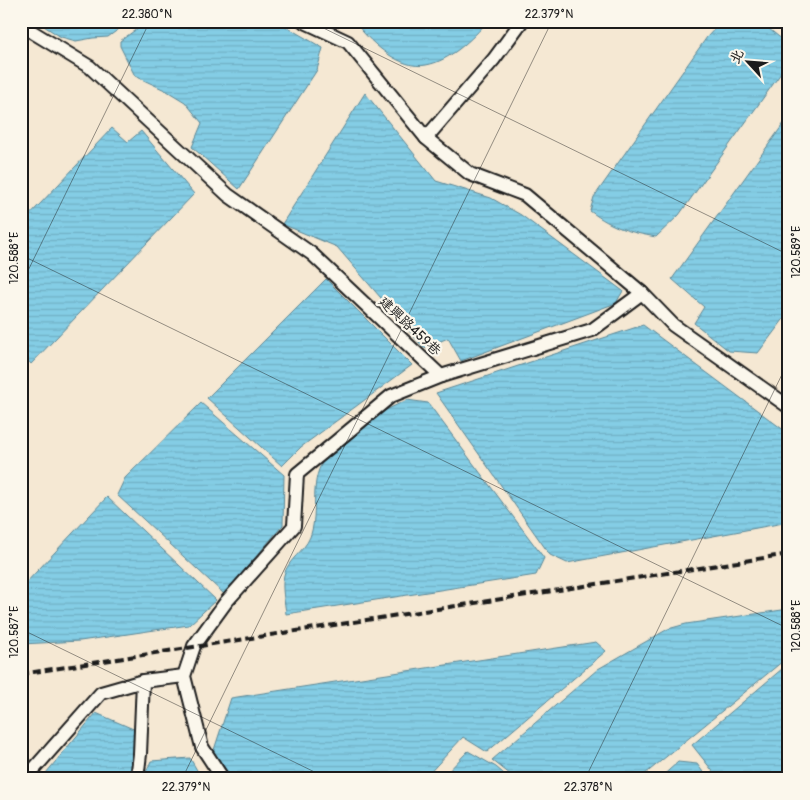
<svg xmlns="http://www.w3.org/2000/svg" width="810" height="800" viewBox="0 0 810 800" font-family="Pangolin,'LXGW WenKai TC',sans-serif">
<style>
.water{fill:url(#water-rules);stroke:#5a8695}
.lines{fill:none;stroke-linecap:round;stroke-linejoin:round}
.lane-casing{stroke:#1c1c1c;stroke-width:16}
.lane{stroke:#fbf7ec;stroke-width:12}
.rail{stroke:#1c1c1c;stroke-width:4;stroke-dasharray:8 4;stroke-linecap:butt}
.ticks{fill:none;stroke:#1c1c1c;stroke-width:1;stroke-opacity:0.45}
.labels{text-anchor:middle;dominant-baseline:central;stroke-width:4.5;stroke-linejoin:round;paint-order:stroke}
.street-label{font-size:14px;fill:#1c1c1c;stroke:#fbf7ec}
.neatline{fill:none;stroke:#1c1c1c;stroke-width:2}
.ticks-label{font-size:12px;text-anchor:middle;fill:#1c1c1c}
</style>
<defs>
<pattern id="water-rules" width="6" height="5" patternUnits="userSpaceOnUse" patternTransform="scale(1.25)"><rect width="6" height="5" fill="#84cde5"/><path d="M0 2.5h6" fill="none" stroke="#71afc4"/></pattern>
</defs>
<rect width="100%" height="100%" fill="#f5e8d3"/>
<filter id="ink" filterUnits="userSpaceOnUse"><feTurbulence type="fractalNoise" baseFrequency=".02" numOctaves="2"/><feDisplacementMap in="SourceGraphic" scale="10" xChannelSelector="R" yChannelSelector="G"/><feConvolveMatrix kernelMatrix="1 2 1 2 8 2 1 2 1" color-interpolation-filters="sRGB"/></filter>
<g filter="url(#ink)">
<g class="water">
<polygon points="36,21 130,21 108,37 93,38 76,41 61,37"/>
<polygon points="148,21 282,21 283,25 323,48 317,70 239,189 192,147 202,123 185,102 167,91 135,76 120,46 120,41"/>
<path d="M358,21H488C472,39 450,61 426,65C401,70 372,44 358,26Z"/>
<path d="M722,21H759L788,44L789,62L679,215L656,237C629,232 613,228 590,211L594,197L707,37Z"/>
<polygon points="365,93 436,181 491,198 521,215 623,291 616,303 461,361 448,338 424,348 337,247 282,224"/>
<polygon points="787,119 789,119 789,312 758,353 729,351 694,323 704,307 672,279"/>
<polygon points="112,128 128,142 141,131 194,194 31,364 21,353 21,224"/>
<polygon points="326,279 412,365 301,447 282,466 207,398"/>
<polygon points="643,325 789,434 789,522 567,563 550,555 436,393"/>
<path d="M407,400L428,403L544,558L536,575L286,614C285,602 281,588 284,575C288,559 304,552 310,537C320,511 307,479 327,456L384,411Z"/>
<polygon points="201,403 284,475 283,525 224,594 117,495 125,478"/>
<polygon points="107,497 216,600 189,625 80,641 21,644 21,588"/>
<polygon points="789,609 789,656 639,779 516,779 492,760 598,669 668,629 686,624"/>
<polygon points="596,642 606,651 487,752 463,737 424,779 231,779 213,753 231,698"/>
<polygon points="789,663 789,779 719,779 692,745"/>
<polygon points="96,713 138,731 130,779 41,779"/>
<polygon points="468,751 496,767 510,779 441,779"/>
<polygon points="190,758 202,779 143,779 151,761"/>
<polygon points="678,762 697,764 708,779 659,779"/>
</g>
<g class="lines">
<defs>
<g id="lane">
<polyline points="303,21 348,42 426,138 470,174 525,195 642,293 673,325 789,407"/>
<polyline points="21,25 90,67 228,195 312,254 441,376 391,396 297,474 294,526 226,602 194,646 184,676 202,747 223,779"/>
<polyline points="426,138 494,59 522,21"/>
<polyline points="441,376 592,330 642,293"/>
<polyline points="25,779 101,693 143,681 184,676"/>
<polyline points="137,779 140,754 143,681"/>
</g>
</defs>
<use href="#lane" class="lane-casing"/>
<use href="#lane" class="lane"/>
<polyline class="rail" points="21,674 789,554"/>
</g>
</g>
<path class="ticks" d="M309,21L789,255M21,255L789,629M21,285L150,21M21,629L329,779M182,779L552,21M585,779L789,360"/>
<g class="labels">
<g class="street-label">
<text transform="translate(410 326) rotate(43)">建興路459巷</text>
</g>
</g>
<rect width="810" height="800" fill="none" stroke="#fbf7ec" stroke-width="55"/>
<g transform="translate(748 62) rotate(296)" stroke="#fbf7ec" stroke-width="4" paint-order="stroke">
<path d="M0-4L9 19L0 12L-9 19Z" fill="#1c1c1c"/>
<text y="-8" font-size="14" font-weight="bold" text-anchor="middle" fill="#1c1c1c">北</text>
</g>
<rect x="28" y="28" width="754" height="744" class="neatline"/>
<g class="ticks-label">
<text x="147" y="18">22.380°N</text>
<text x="549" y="18">22.379°N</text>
<text transform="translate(796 252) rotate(-90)" y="4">120.589°E</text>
<text transform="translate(14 258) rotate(-90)" y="4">120.588°E</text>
<text transform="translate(796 626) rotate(-90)" y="4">120.588°E</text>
<text transform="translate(14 632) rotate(-90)" y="4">120.587°E</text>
<text x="186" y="791">22.379°N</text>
<text x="588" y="791">22.378°N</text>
</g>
</svg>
